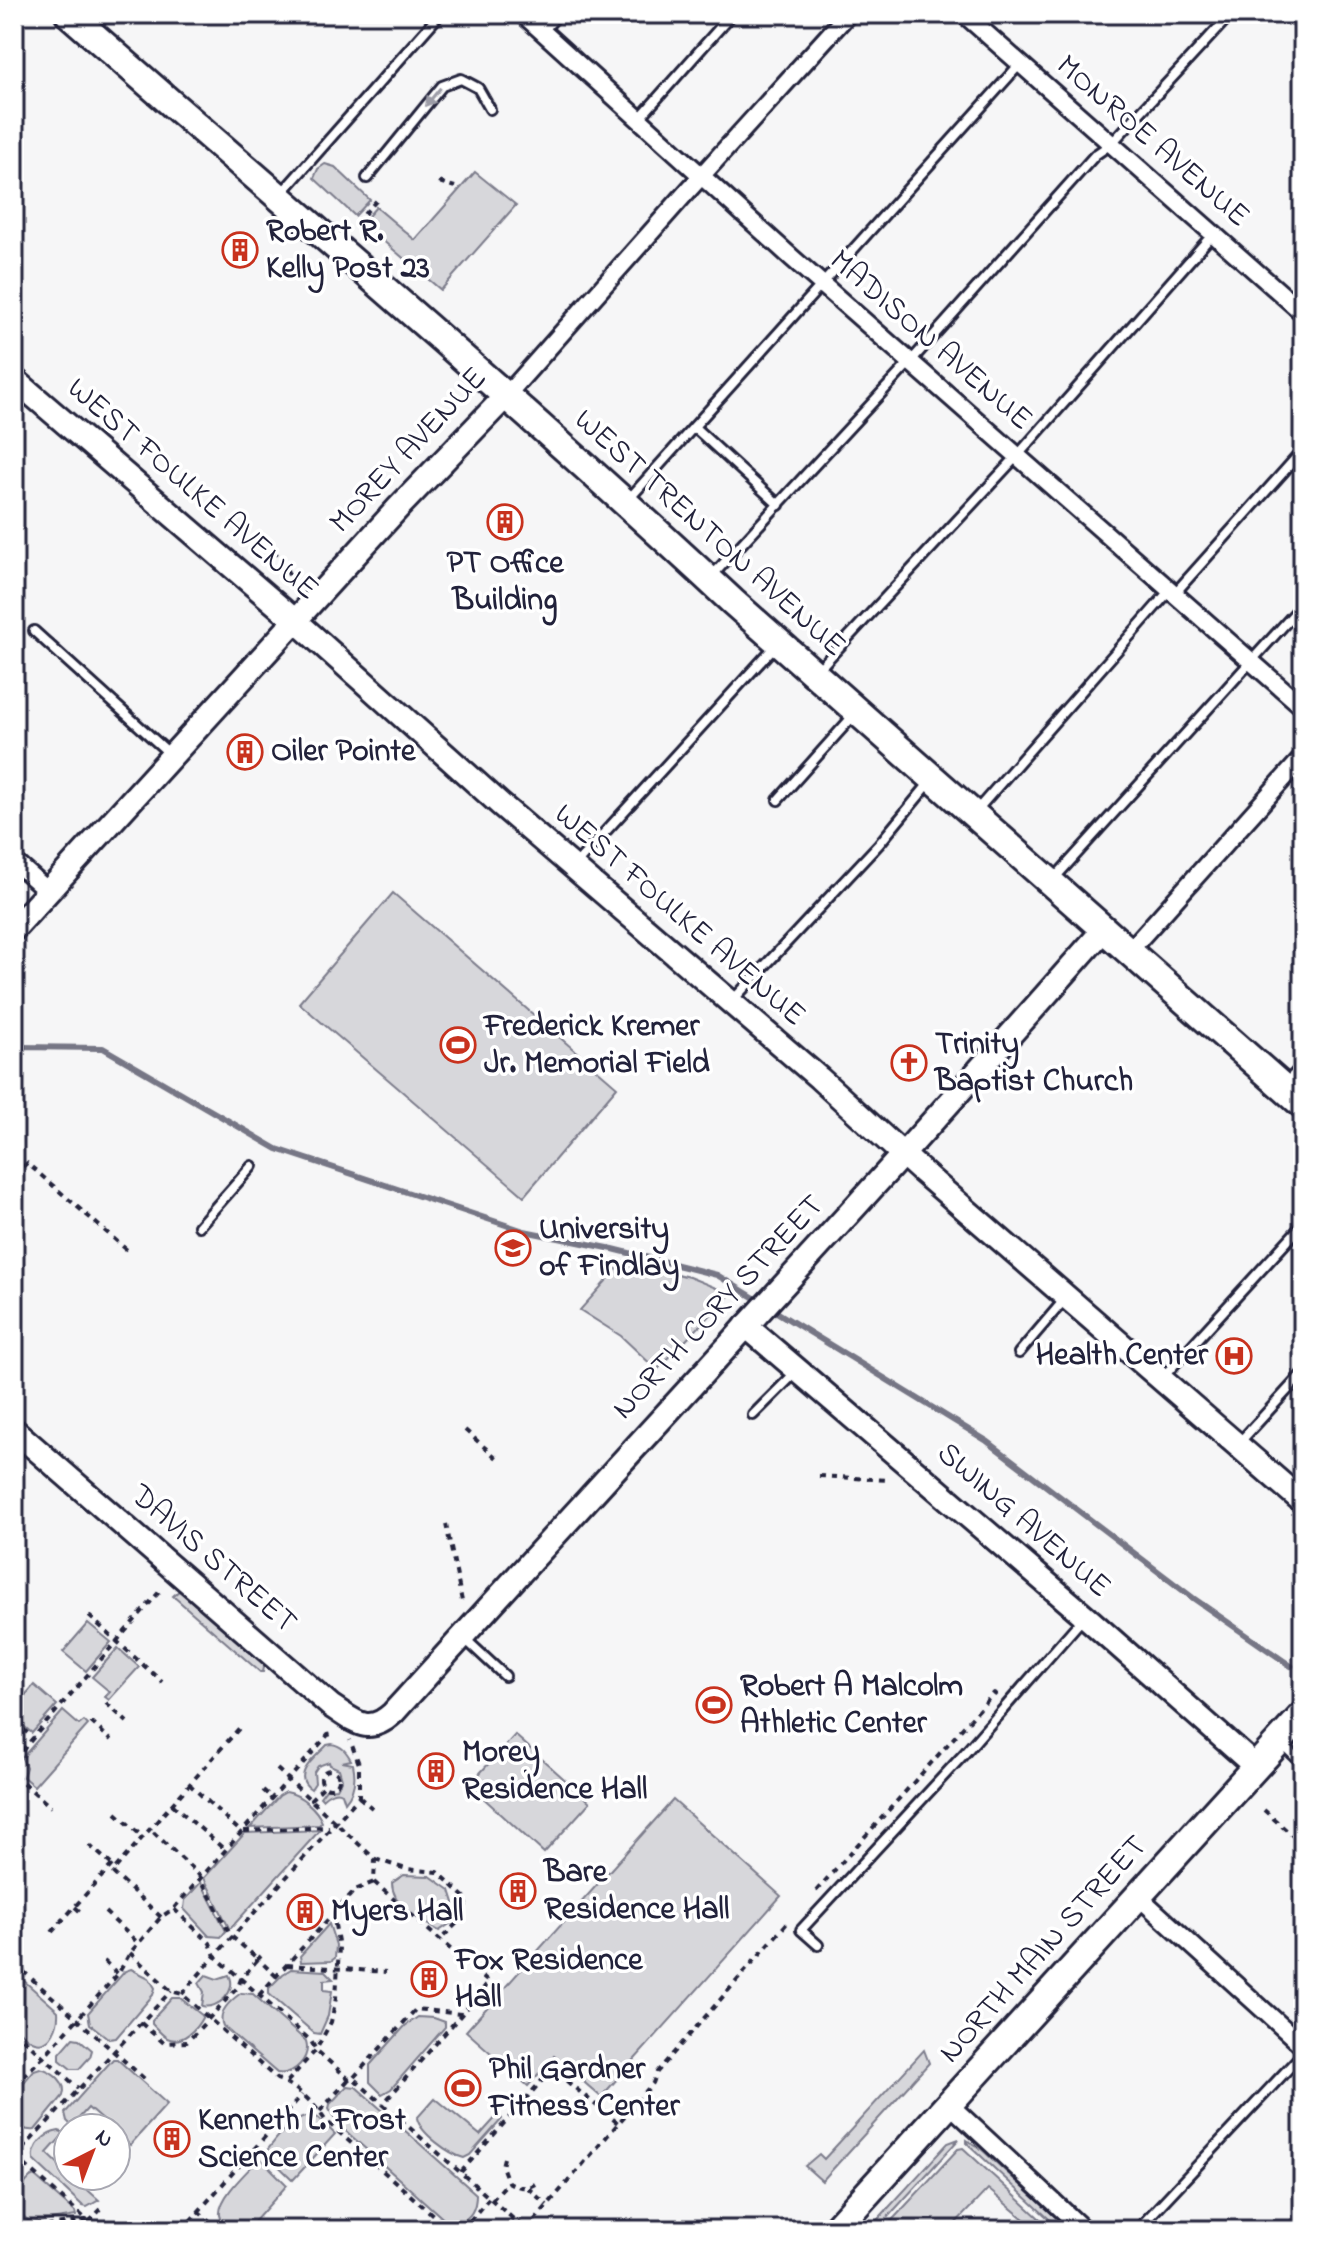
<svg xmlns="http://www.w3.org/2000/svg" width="1317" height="2244" viewBox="0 0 1317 2244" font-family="'Indie Flower',sans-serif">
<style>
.green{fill:#d7d7db;stroke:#7c7c8b;stroke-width:2}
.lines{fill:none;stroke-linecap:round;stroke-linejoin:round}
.stream{stroke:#767685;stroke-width:6}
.lane-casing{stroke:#22223b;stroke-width:14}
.street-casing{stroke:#22223b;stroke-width:22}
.secondary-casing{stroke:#22223b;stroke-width:28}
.primary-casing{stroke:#22223b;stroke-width:32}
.path{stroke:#22223b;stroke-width:4;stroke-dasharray:6 6;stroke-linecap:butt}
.lane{stroke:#fff;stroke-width:8}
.street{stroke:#fff;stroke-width:16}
.secondary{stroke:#fff;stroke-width:22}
.primary{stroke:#fff;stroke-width:26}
.oneway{fill:#9c9ca7}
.labels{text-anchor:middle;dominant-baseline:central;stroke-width:7;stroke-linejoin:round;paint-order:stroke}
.street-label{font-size:32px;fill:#22223b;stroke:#fff}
.poi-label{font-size:32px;font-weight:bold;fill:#22223b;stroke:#fff;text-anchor:start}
</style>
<rect width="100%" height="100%" fill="#f6f6f7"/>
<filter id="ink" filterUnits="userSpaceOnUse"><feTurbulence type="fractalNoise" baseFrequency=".0125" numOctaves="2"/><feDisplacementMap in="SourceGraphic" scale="16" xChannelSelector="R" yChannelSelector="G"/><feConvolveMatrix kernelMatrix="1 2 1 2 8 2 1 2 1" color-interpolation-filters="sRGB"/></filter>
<g filter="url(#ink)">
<g class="green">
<polygon points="325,164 335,167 370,200 355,216 314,178 318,169"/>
<polygon points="475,172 516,205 441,290 362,223 376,207 415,240"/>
<polygon points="393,893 617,1087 524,1196 299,1003"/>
<polygon points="624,1261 689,1277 731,1294 657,1370 621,1336 580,1310"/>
<polygon points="181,1589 265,1663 263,1672 260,1672 173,1596"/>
<polygon points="88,1623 111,1642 86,1671 63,1652"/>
<polygon points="118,1648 139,1667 109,1700 105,1697 110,1692 92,1677"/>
<polygon points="34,1685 57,1705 32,1733 14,1718 14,1706 16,1706"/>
<polygon points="63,1711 79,1725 84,1721 88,1725 34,1786 23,1777 26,1767 22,1758"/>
<polygon points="515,1735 590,1802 544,1853 469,1785"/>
<path d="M332,1744C342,1746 346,1751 351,1760L342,1762L353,1764C356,1778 355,1791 345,1802L342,1793C336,1789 327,1794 322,1799L320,1797L326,1789L337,1788L342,1779L339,1769L330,1765L329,1762L318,1766L314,1772L315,1783L311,1789C290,1775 316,1757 327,1745Z"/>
<path d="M286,1792C300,1794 317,1809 322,1822L319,1825L250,1828L279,1796Z"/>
<polygon points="673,1800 781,1896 601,2097 554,2056 528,2086 466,2031"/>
<polygon points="320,1830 231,1928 229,1928 204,1878 245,1833"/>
<path d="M404,1875L430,1876L450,1890L456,1909L451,1923L439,1931C421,1921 392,1906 392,1883Z"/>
<polygon points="201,1882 226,1931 221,1937 209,1936 184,1909 185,1900"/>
<polygon points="329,1924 336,1945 335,1958 331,1961 301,1962 300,1956"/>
<polygon points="131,1969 149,1978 155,1988 153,1995 116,2038 109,2039 90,2024 88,2013 125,1971"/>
<polygon points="291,1969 325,1971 333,1979 324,1980 324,1990 332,1991 328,2016 320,2034 314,2033 269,1994 269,1988 283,1974"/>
<path d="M14,1972L58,2011C59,2023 52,2047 35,2042C27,2040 20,2031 14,2026Z"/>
<path d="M206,1975L217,1979L229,1975C238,1991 218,2010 202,2006L204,1992L199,1983Z"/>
<path d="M241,1993L253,1994L306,2041C311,2058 294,2076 277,2073L223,2026C217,2012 230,2001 241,1993Z"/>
<path d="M172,1998H180L203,2016C197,2028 183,2045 167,2038C162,2035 156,2028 152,2024V2020Z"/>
<polygon points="418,2017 434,2018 445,2022 445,2027 391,2089 382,2094 370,2082 370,2065 405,2026"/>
<polygon points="73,2038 79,2039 92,2050 90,2057 79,2069 71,2069 60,2060 60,2053"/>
<polygon points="924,2050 929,2063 822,2181 805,2166 819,2154 824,2159"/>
<polygon points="113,2059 117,2059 167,2104 130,2145 116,2133 116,2128 111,2128 88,2108 72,2126 67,2121 65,2113"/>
<path d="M40,2068C53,2071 68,2083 63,2096L35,2130C25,2131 21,2128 14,2121V2094L34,2070Z"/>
<path d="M347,2086L356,2087L476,2194C476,2210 471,2217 457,2225L448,2223L338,2124L329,2109L330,2104Z"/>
<path d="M435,2098L480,2135L498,2115L502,2119L470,2155L464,2158C449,2154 420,2133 417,2118Z"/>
<path d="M310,2116L318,2118L335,2134L293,2180L265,2153C278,2137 289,2119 310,2116Z"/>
<path d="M59,2131L65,2133L47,2153L68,2173V2176H72L99,2200L87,2207L83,2206L34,2160C32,2145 45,2133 59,2131Z"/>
<polygon points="959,2139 876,2230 868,2230 948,2143"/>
<polygon points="967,2140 979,2147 1062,2223 1064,2230 1061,2230 967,2143"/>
<polygon points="963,2148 1052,2230 1037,2230 988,2189 949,2230 883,2230 958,2149"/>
<path d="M260,2158L287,2185L247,2230H231C226,2226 221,2221 220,2215C218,2197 248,2171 260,2158Z"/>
<polygon points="34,2176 75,2212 76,2216 31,2223 14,2208 14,2195 30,2178"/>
</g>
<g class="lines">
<g class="stream">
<polyline points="14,1049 19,1047 103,1048 277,1149 524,1231 613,1249 717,1275 761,1302"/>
<polyline points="770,1308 987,1441 1193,1598 1291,1666"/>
</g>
<defs>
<g id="lane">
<polyline points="543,31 558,14"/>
<polyline points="639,119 732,14"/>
<polyline points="367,178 442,86 461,79 478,88 490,109"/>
<polyline points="281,194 440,14"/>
<polyline points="694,427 779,505"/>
<polyline points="628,500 1020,64"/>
<polyline points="711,577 911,361 1095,155 1111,144 1231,14"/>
<polyline points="1175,593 1303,450"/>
<polyline points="34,631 170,754"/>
<polyline points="816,672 1018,455 1213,234"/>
<polyline points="778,800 854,715"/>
<polyline points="977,810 1171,589"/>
<polyline points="574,866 775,646"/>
<polyline points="1052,881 1303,604"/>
<polyline points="731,1002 879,844 931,781"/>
<polyline points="1286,1083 1303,1065"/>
<polyline points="199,1226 252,1166"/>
<polyline points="1019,1353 1065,1299"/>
<polyline points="1162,1378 1303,1224"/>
<polyline points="753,1415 795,1373"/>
<polyline points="1238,1444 1303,1373"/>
<polyline points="463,1637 505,1676"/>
<polyline points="1283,1745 1303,1764"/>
<polyline points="818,1945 801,1930 964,1754 1083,1618"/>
<polyline points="1137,2230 1303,2053"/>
</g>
<g id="street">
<polyline points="523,14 791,257 1303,707"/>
<polyline points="964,14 1303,313"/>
<polyline points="505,397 684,195 848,14"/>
<polyline points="14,861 48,891"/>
<polyline points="1130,950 1303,757"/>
<polyline points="1139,1897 1303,2046"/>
<polyline points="949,2104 1084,2230"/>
</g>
<g id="secondary">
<polyline points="14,379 306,630 500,804 819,1078 920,1170 1303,1502"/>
<polyline points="14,929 398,508 505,397"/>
<polyline points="746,1326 1085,1616 1256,1767"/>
<path d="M14,1430L331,1706C356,1722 368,1736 393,1713C630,1451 872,1193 1105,928"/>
</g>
<g id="primary">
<path d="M69,14C291,209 517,400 733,602L1303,1105"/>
<polyline points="834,2230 1303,1715"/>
</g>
</defs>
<use href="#lane" class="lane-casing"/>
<use href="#street" class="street-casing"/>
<use href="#secondary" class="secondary-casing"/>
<use href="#primary" class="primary-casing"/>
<g class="path">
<polyline points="439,182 455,187"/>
<polyline points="356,223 377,200"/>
<polyline points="255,535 283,560 295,590"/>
<polyline points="14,1175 27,1163 127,1250"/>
<polyline points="465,1430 499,1460"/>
<polyline points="819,1476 889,1480"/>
<polyline points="446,1524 463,1606"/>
<polyline points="89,1616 162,1682"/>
<polyline points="106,1703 127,1722"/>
<polyline points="14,1721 33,1738"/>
<polyline points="91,1722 111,1740"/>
<polyline points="14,1760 160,1591"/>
<polyline points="277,1769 375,1859 374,1882 488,1982 481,1992 383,2104"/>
<circle cx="330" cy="1779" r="9"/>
<polyline points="14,1775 51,1807"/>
<polyline points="189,1784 242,1833"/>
<polyline points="263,1790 273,1799"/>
<polyline points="359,1797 372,1808"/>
<polyline points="310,1800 324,1786"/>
<polyline points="172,1804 225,1850"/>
<polyline points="1264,1810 1303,1845"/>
<polyline points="116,1813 143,1837"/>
<polyline points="244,1831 329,1827"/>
<polyline points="89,1845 111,1864"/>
<polyline points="375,1859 406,1869 438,1872 468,1900 458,1922 440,1940"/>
<polyline points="816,1891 994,1693 998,1697"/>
<polyline points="75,1907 83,1914"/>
<polyline points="174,1909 210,1943 215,1956 359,1797 359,1764 350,1740"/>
<polyline points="105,1912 138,1943"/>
<polyline points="161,1917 112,1872 242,1725"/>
<polyline points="52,1932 112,1865"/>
<path d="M130,1953L171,1991L182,1994L277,2079C295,2085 315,2104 325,2120L450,2230"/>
<polyline points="261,1956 258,1959 277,1977"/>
<polyline points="104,1961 118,1974"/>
<polyline points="14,1963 148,2082"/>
<polyline points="287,1965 386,1972"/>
<polyline points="182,1994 215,1956 311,2041 316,2050 349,2079 353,2078 526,2230 653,2083 657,2072 789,1921"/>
<polyline points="259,1995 355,1890 374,1882"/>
<polyline points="141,2023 164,2043 187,2042 238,1987 241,1979 258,1959 231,1936 199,1875 150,1829"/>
<polyline points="14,2030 78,2088"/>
<polyline points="354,2077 416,2009 461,2014"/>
<polyline points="287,2082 316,2050 331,2022 336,1998 339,1947 333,1914"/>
<polyline points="14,2085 44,2056 118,1974 130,1953 161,1917 173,1909 328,1735 336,1733"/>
<polyline points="320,2111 349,2079"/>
<polyline points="16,2157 98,2230"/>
<polyline points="14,2158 171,1991"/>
<path d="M504,2158L502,2166L508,2182C518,2187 525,2190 535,2184"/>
<polyline points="461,2172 552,2069 619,2124"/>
<polyline points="528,2188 547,2205"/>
<polyline points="492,2200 508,2182"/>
<polyline points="198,2211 220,2230"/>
<polyline points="89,2222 101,2209"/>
<polyline points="14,2229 15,2230"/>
<polyline points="23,2230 87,2220"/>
<polyline points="182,2230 302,2095"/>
<polyline points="462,2230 489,2198"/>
<polyline points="503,2230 513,2218"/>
</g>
<use href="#lane" class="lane"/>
<use href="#street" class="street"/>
<use href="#secondary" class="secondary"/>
<use href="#primary" class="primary"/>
</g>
<defs><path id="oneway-solid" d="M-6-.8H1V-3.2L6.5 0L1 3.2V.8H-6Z" transform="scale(2)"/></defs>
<use class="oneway" href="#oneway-solid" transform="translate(433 97) rotate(129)"/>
</g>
<defs>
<symbol id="building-ring" viewBox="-11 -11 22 22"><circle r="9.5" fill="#fff" stroke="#c8321e" stroke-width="1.5"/><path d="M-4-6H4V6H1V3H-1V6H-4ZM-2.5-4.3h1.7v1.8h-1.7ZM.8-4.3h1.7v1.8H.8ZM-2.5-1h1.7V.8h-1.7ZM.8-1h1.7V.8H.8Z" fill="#c8321e"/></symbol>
<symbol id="stadium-ring" viewBox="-11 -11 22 22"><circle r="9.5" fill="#fff" stroke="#c8321e" stroke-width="1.5"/><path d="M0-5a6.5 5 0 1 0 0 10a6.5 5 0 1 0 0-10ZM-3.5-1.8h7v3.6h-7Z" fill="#c8321e"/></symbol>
<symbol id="church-ring" viewBox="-11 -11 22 22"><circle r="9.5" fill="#fff" stroke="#c8321e" stroke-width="1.5"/><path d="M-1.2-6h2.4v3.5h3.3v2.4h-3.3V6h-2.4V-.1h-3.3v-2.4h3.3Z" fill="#c8321e"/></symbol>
<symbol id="university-ring" viewBox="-11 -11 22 22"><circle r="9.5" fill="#fff" stroke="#c8321e" stroke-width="1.5"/><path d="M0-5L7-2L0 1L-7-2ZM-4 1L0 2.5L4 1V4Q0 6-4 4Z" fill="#c8321e"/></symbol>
<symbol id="hospital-ring" viewBox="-11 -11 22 22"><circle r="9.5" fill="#fff" stroke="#c8321e" stroke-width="1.5"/><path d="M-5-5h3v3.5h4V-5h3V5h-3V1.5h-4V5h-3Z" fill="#c8321e"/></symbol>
</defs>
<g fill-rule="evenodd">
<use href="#building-ring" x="220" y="230" width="40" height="40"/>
<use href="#building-ring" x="485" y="502" width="40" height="40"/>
<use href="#building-ring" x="225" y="732" width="40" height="40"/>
<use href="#stadium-ring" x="438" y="1025" width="40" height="40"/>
<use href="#church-ring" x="889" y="1043" width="40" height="40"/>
<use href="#university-ring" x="493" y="1228" width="40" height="40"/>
<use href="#hospital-ring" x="1214" y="1336" width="40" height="40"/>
<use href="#stadium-ring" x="694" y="1685" width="40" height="40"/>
<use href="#building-ring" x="416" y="1751" width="40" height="40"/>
<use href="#building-ring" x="498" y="1871" width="40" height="40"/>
<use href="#building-ring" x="285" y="1892" width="40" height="40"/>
<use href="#building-ring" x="409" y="1959" width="40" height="40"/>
<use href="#stadium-ring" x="443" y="2068" width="40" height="40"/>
<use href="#building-ring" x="152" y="2119" width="40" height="40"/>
</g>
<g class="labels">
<g class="street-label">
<text transform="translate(1152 142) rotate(41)">MONROE AVENUE</text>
<text transform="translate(930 341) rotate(41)">MADISON AVENUE</text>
<text transform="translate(409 451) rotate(-47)">MOREY AVENUE</text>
<text transform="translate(192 490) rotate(41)">WEST FOULKE AVENUE</text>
<text transform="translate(709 534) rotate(42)">WEST TRENTON AVENUE</text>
<text transform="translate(679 916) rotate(41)">WEST FOULKE AVENUE</text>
<text transform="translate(719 1308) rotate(-47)">NORTH CORY STREET</text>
<text transform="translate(1023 1521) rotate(41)">SWING AVENUE</text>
<text transform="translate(213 1560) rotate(41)">DAVIS STREET</text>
<text transform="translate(1044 1950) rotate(-48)">NORTH MAIN STREET</text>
</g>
<g class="poi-label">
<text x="266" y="232">Robert R.<tspan x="266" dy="37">Kelly Post 23</tspan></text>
<text x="505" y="564" text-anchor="middle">PT Office<tspan x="505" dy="37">Building</tspan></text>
<text x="271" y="752">Oiler Pointe</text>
<text x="484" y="1027">Frederick Kremer<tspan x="484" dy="37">Jr. Memorial Field</tspan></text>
<text x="935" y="1045">Trinity<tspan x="935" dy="37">Baptist Church</tspan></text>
<text x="539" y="1230">University<tspan x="539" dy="37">of Findlay</tspan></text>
<text x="1208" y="1356" text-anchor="end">Health Center</text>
<text x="740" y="1687">Robert A Malcolm<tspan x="740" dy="37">Athletic Center</tspan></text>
<text x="462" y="1753">Morey<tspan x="462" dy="37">Residence Hall</tspan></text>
<text x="544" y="1873">Bare<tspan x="544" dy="37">Residence Hall</tspan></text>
<text x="331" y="1912">Myers Hall</text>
<text x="455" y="1961">Fox Residence<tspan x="455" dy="37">Hall</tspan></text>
<text x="489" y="2070">Phil Gardner<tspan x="489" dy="37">Fitness Center</tspan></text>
<text x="198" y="2121">Kenneth L. Frost<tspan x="198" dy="37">Science Center</tspan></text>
</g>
</g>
<rect width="1317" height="2244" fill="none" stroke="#fff" stroke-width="48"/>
<rect x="24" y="24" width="1269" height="2196" fill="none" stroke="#22223b" stroke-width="3" filter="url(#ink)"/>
<g transform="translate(92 2152) rotate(42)"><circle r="38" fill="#ffffff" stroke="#a7a7b1" stroke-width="2"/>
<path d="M0-6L14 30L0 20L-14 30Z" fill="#c8321e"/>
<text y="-12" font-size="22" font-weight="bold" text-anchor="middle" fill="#22223b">N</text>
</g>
</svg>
